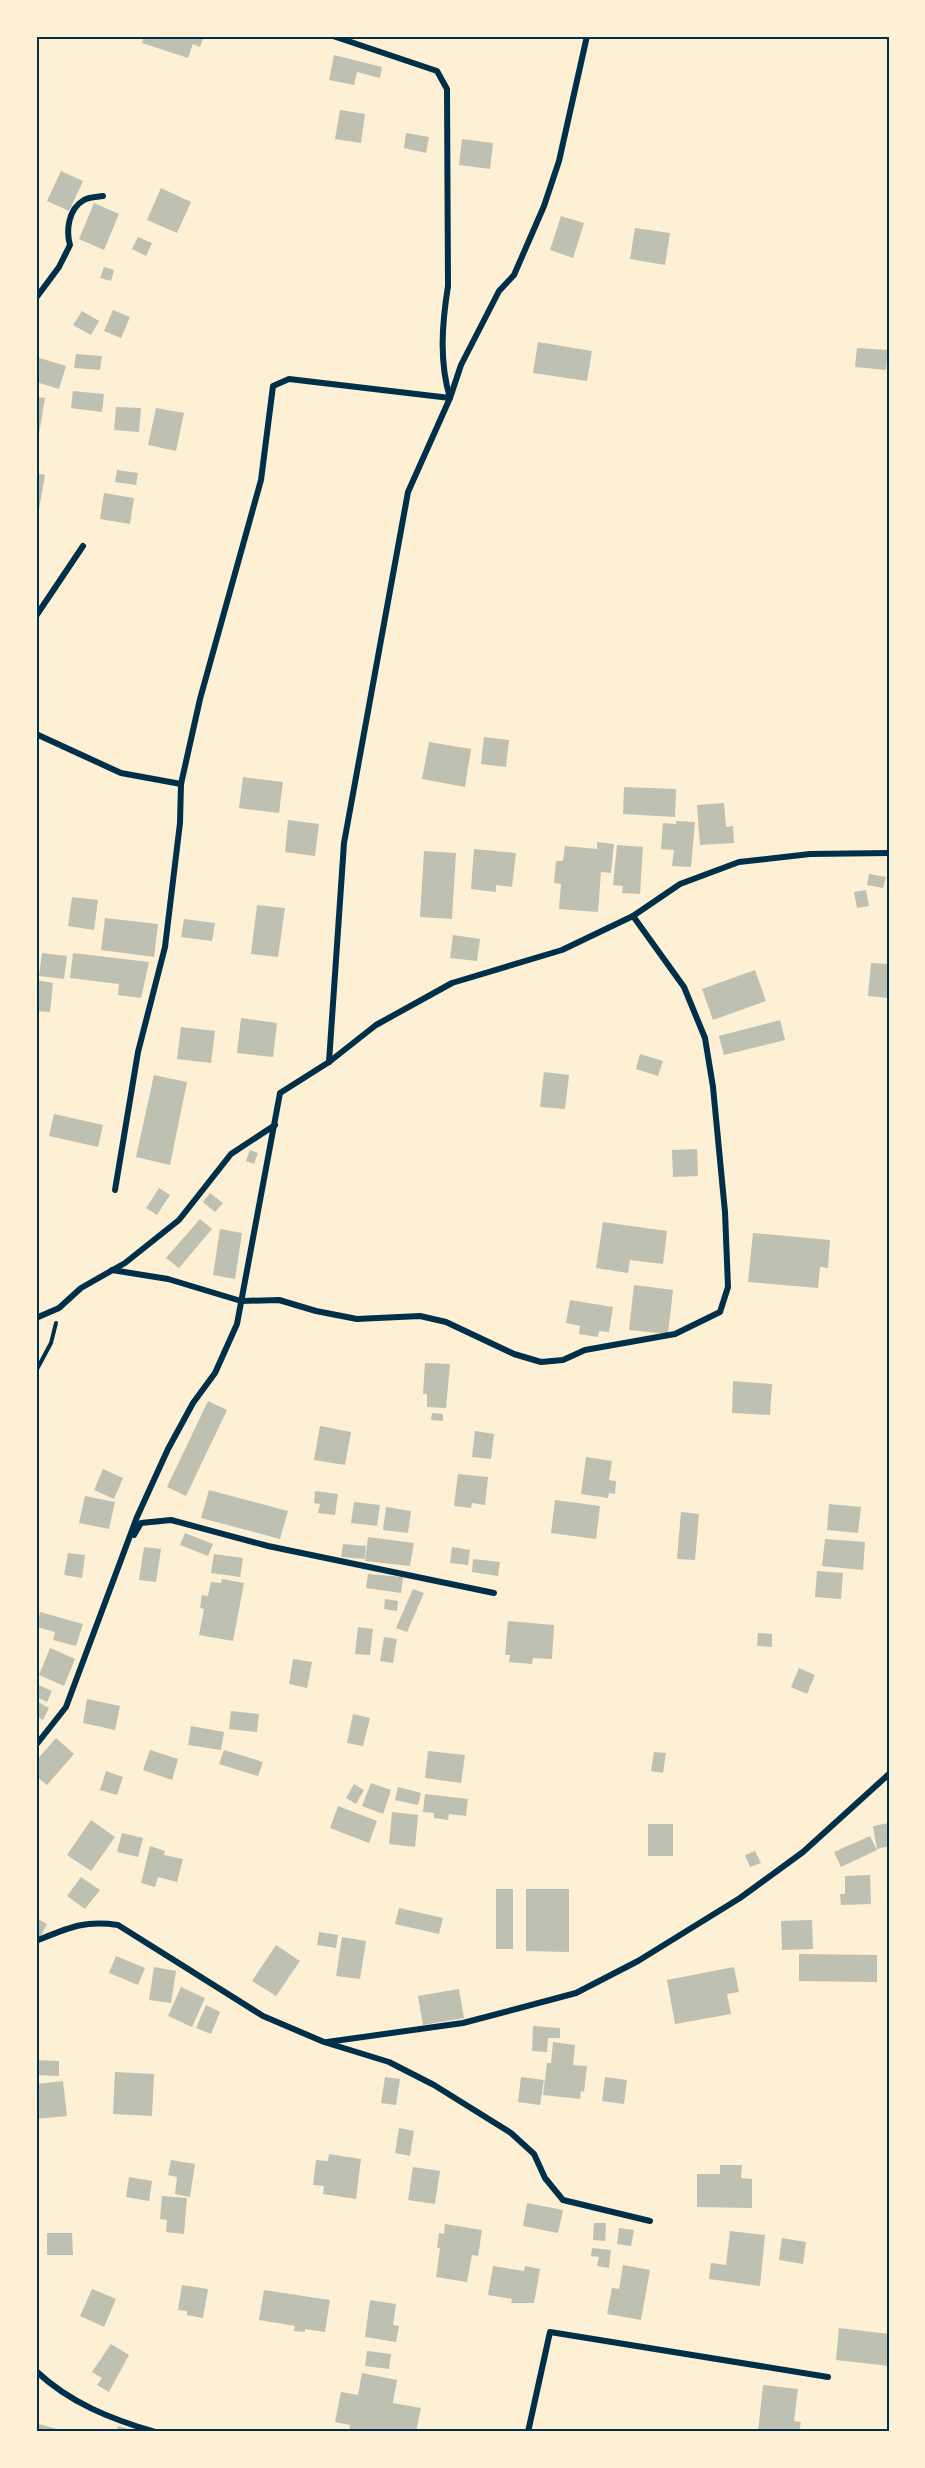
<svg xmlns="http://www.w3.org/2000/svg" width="925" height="2468" viewBox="0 0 925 2468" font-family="Figtree,sans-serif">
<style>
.building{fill:#bec0b2}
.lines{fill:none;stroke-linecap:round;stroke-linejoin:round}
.path{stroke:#003049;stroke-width:4}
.minor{stroke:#003049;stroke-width:6}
.neatline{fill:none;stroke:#003049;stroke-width:2}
</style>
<rect width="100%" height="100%" fill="#fdf0d5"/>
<g class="building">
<polygon points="144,36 204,36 200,47 193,44 188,58 142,43"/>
<polygon points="334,55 382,67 380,78 357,72 354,85 329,80"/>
<polygon points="340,110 365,114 361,143 335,139"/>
<polygon points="406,133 429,137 426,153 404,148"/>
<polygon points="462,139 493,143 490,169 459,165"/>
<polygon points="61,171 83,181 69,211 47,201"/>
<polygon points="161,188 191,202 177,233 147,220"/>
<polygon points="94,203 119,214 104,250 79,239"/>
<polygon points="561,216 584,223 573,258 550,250"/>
<polygon points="635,228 670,233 665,265 630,259"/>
<polygon points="138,237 152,243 146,256 132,249"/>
<polygon points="104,267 114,270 111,281 100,278"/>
<polygon points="113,310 130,317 121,338 104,331"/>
<polygon points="82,311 99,321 91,335 73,325"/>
<polygon points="538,342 592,351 587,381 533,373"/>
<polygon points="857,348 888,350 886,370 855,367"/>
<polygon points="76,354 102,356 100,370 74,368"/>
<polygon points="36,357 66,366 59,389 36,382"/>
<polygon points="73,391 104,394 102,412 71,408"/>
<polygon points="36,397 45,398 39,434 36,434"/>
<polygon points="116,407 141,408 139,432 114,430"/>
<polygon points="156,408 184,413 176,451 148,445"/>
<polygon points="117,470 138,473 136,485 115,482"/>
<polygon points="36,473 45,475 39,509 36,509"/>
<polygon points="104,493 134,498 130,524 100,519"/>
<polygon points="484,737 509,740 506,767 481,764"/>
<polygon points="429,742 471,749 465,787 422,779"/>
<polygon points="243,777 283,782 279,813 239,808"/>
<polygon points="624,787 676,789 675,817 623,814"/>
<polygon points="724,803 726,827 733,826 734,843 700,845 697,805"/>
<polygon points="288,820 319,824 315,856 285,852"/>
<polygon points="676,821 695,822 691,867 672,866 674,850 661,849 663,823 676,824"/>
<polygon points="597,842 614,844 611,873 601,872 598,912 559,909 561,884 554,883 556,861 563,861 565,846 597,849"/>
<polygon points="617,845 643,847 640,894 622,893 623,886 613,885"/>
<polygon points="474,849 516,853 512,887 496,885 496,892 471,889"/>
<polygon points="424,851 456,853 452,919 420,917"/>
<polygon points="869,874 886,877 883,888 867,885"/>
<polygon points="866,890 869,906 857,908 854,892"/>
<polygon points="72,897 98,900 94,930 68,926"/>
<polygon points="257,905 285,908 278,957 251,954"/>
<polygon points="105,918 158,924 154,957 101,950"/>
<polygon points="184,919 215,923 212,941 181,937"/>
<polygon points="453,935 480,939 477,961 450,958"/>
<polygon points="42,953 67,956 64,979 39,976"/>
<polygon points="73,953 149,962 141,998 118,995 119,984 70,978"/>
<polygon points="871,963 888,964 889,998 868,996"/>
<polygon points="755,970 766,1001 713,1020 702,989"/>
<polygon points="36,980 53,983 50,1012 36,1011"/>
<polygon points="241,1018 277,1023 273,1057 237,1053"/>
<polygon points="780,1020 785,1040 724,1055 719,1036"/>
<polygon points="181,1027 215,1031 211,1063 177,1059"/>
<polygon points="640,1054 663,1061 658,1076 636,1069"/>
<polygon points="544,1072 569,1075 565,1109 540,1107"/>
<polygon points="154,1075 187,1082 170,1165 136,1157"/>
<polygon points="54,1114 103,1125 98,1147 49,1136"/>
<polygon points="697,1149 698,1176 673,1177 672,1150"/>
<polygon points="250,1150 258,1153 254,1164 246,1161"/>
<polygon points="159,1188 170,1195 157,1215 146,1208"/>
<polygon points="210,1193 223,1203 215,1212 203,1202"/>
<polygon points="200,1219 212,1229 179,1268 166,1258"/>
<polygon points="603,1222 667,1231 663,1264 630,1260 628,1273 596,1268"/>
<polygon points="220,1229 242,1233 235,1279 213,1275"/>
<polygon points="753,1233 830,1240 828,1268 820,1267 818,1288 748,1282"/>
<polygon points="634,1285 673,1290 668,1334 629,1330"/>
<polygon points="570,1300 613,1307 609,1332 599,1331 598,1337 579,1334 580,1326 566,1323"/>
<polygon points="425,1363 450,1364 446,1408 427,1407 427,1394 423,1394"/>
<polygon points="733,1381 772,1384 770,1415 732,1413"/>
<polygon points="208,1401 227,1410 186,1496 167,1487"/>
<polygon points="432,1413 443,1414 443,1421 431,1420"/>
<polygon points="320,1426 351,1432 345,1465 314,1460"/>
<polygon points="475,1431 494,1434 491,1459 472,1457"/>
<polygon points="586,1457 612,1461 609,1480 616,1481 615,1494 609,1493 608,1498 581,1494"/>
<polygon points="103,1469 123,1478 114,1499 94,1490"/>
<polygon points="458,1474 488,1477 485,1505 472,1503 471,1508 454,1506"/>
<polygon points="209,1490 288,1511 280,1539 201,1518"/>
<polygon points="315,1491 338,1494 335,1515 318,1513 320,1504 314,1503"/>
<polygon points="85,1496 115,1502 109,1529 79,1523"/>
<polygon points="555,1500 600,1506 596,1539 551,1533"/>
<polygon points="354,1502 380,1505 377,1526 351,1523"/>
<polygon points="829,1504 861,1507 858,1533 827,1530"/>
<polygon points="386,1507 411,1511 408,1533 383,1530"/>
<polygon points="681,1512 699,1514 695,1560 677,1559"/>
<polygon points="185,1533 213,1544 208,1556 180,1545"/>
<polygon points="368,1537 414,1543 410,1566 365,1561"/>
<polygon points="825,1539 865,1542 863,1570 822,1566"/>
<polygon points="343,1544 366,1546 365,1559 341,1557"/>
<polygon points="144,1547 161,1549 156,1582 139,1580"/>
<polygon points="452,1547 470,1550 468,1565 450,1563"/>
<polygon points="68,1553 85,1555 82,1578 64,1575"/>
<polygon points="214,1554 243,1558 240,1577 211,1573"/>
<polygon points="473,1559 500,1562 498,1576 472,1572"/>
<polygon points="817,1571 843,1573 841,1599 815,1597"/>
<polygon points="368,1574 403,1577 401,1593 366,1588"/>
<polygon points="222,1579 244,1583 233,1641 199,1635 204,1609 200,1608 202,1595 208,1596 211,1582 221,1583"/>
<polygon points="413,1589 424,1593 407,1632 396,1628"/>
<polygon points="385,1599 398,1601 397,1611 384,1609"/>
<polygon points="40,1612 83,1624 76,1646 53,1640 55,1632 37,1627"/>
<polygon points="508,1621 554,1625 552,1659 533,1658 532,1664 509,1662 510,1655 505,1655"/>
<polygon points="358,1627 373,1629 370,1655 355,1654"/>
<polygon points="758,1633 772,1634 772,1647 757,1646"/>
<polygon points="384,1637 397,1639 393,1663 380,1661"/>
<polygon points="50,1648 75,1659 64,1686 39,1675"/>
<polygon points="293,1659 312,1662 307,1688 289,1684"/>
<polygon points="799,1668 815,1675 807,1694 791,1687"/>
<polygon points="36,1684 52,1691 47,1702 36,1697"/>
<polygon points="87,1699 120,1706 115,1730 83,1723"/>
<polygon points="38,1702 49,1708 43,1720 36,1716"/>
<polygon points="231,1711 259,1714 257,1732 229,1729"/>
<polygon points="353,1714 370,1718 363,1746 347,1743"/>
<polygon points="191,1726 224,1732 221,1750 188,1745"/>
<polygon points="56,1738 74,1754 47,1785 36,1776 36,1761"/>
<polygon points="150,1750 178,1759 172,1780 143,1770"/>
<polygon points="224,1750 263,1762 258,1776 219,1764"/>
<polygon points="428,1751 465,1755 461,1783 425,1778"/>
<polygon points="654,1752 666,1753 663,1773 651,1771"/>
<polygon points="106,1771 123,1777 117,1795 100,1790"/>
<polygon points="371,1783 391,1790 383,1814 362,1806"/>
<polygon points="354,1784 364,1790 356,1804 346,1798"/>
<polygon points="398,1787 421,1793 418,1805 395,1800"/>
<polygon points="425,1794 468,1799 466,1816 449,1814 448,1820 434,1818 434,1813 423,1812"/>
<polygon points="338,1806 377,1821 369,1843 330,1828"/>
<polygon points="392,1812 418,1815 415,1847 389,1844"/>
<polygon points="91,1820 115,1837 91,1871 67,1855"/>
<polygon points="889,1823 889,1846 877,1849 873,1826"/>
<rect x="648" y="1824" width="25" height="32"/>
<polygon points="122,1833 143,1838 138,1857 117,1852"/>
<polygon points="870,1836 877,1850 841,1867 834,1852"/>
<polygon points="150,1846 165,1851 164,1855 183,1859 177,1882 158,1877 155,1887 141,1883"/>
<polygon points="755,1851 761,1863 750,1867 745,1855"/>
<polygon points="870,1875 871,1904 841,1905 840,1894 845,1894 845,1876"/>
<polygon points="81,1877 100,1890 85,1909 67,1896"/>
<rect x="496" y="1889" width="17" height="60"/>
<polygon points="526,1889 569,1889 569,1952 526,1951"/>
<polygon points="399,1908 443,1918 439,1934 395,1924"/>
<polygon points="36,1918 47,1924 40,1938 36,1935"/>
<polygon points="812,1920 813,1949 782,1950 781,1921"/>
<polygon points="319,1932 338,1935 336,1948 317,1945"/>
<polygon points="342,1937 366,1941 360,1979 336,1976"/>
<polygon points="276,1945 300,1961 276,1996 252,1981"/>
<polygon points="799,1954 877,1955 877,1982 799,1981"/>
<polygon points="116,1956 145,1968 138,1985 109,1973"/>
<polygon points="154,1967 176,1971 171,2003 149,2000"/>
<polygon points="734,1967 739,1992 727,1994 731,2014 675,2024 667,1980"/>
<polygon points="181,1987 205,1998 192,2027 168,2016"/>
<polygon points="459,1989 464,2018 423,2025 418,1996"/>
<polygon points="206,2005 220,2012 211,2034 196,2028"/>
<polygon points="533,2026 560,2028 560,2038 548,2038 547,2052 532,2051"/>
<polygon points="553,2042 575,2045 573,2065 587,2066 584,2092 581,2091 580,2099 543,2095 547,2063 551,2063"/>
<polygon points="36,2060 59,2061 59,2076 36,2075"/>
<polygon points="115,2072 154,2074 152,2116 113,2114"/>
<polygon points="385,2077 400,2079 396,2105 381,2103"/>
<polygon points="521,2077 544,2080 540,2105 518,2102"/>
<polygon points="605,2077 627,2080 624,2104 602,2101"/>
<polygon points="63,2081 67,2116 36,2119 36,2084"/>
<polygon points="399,2128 414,2131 410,2156 395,2153"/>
<polygon points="329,2154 361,2159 356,2199 323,2194 324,2186 313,2185 316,2160 328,2161"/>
<polygon points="171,2160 195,2164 190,2197 175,2194 177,2177 168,2175"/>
<polygon points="720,2165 742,2165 741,2178 752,2179 752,2208 697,2207 697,2174 720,2174"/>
<polygon points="413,2167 440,2171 435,2204 408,2200"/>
<polygon points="129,2177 152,2181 149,2201 126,2197"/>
<polygon points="162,2196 187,2198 184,2234 166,2232 167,2220 160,2219"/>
<polygon points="527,2203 563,2210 558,2233 523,2226"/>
<polygon points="594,2223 606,2223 605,2241 593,2240"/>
<polygon points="445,2224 482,2230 478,2256 472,2255 467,2282 436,2277 440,2248 437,2248 439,2233 444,2234"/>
<polygon points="619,2228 634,2230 631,2246 617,2244"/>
<polygon points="730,2231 765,2235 760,2286 709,2279 711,2263 726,2265"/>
<polygon points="47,2233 72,2233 73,2255 47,2255"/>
<polygon points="782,2238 806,2242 803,2264 779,2260"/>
<polygon points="592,2248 611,2250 609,2268 597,2266 599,2257 591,2256"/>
<polygon points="623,2265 650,2270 641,2320 607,2314 612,2288 619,2289"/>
<polygon points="493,2266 524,2271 525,2266 540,2269 534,2303 511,2303 512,2299 488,2295"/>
<polygon points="182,2285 208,2289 203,2318 187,2315 187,2311 178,2310"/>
<polygon points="92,2289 116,2299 104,2327 80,2316"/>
<polygon points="264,2290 330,2300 325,2332 305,2329 305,2332 294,2331 295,2326 259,2320"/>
<polygon points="370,2300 396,2304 393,2325 399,2326 396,2342 365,2337"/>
<polygon points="839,2328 889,2334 889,2366 836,2360"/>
<polygon points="111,2344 129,2355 109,2392 97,2385 102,2378 92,2372"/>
<polygon points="367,2351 391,2354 389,2369 365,2366"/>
<polygon points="362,2373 397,2380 393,2403 421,2408 416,2432 349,2432 350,2425 335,2422 341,2392 358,2395"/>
<polygon points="763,2385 798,2389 794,2421 801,2422 799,2432 758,2432"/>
<polygon points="39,2424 64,2431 64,2432 37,2432"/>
<polygon points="118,2426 136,2431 136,2432 116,2432"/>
</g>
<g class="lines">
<polyline class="path" points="36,1371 51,1343 56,1323"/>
<g class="minor">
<path d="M36,298L59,267L70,245C66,231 68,209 84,200C88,197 98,197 103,196"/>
<polyline points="36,616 83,546"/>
<polyline points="36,734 121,773 181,784"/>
<polyline points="329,1062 344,843 408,492 450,398 461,365 499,291 514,275 544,206 559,161 587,36"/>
<path d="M115,1190L138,1052L165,947L180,823L181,784L200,699L261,480L273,386L289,379L450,398C439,361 442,324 448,286L447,89L437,71L333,36"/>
<polyline points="112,1270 168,1279 241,1301 279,1300 316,1311 357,1319 420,1316 446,1322 514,1354 541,1362 563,1360 585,1350 675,1334 720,1312 728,1287 725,1212 713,1087 705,1038 684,987 633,916"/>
<polyline points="36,1318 59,1308 81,1288 125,1263 179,1220 231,1154 275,1125"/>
<polyline points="134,1535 141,1523 171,1520 268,1546 494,1593"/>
<polyline points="36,1745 66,1707 137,1517 168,1449 193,1403 215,1373 237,1324 280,1093 329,1062 376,1025 452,983 562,950 633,916 680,884 739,862 810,854 889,853"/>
<path d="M36,1941C68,1928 83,1920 118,1925L263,2016L324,2042L389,2062L434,2085L511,2133L534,2154L545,2178L563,2200L650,2221"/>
<polyline points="327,2042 463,2023 576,1993 638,1961 740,1898 803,1852 889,1774"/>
<path d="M36,2371C70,2403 111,2419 155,2432"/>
<polyline points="528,2432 550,2332 828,2377"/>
</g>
</g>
<rect width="925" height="2468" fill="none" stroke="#fdf0d5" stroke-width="75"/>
<rect x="38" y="38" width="850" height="2392" class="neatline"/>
</svg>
